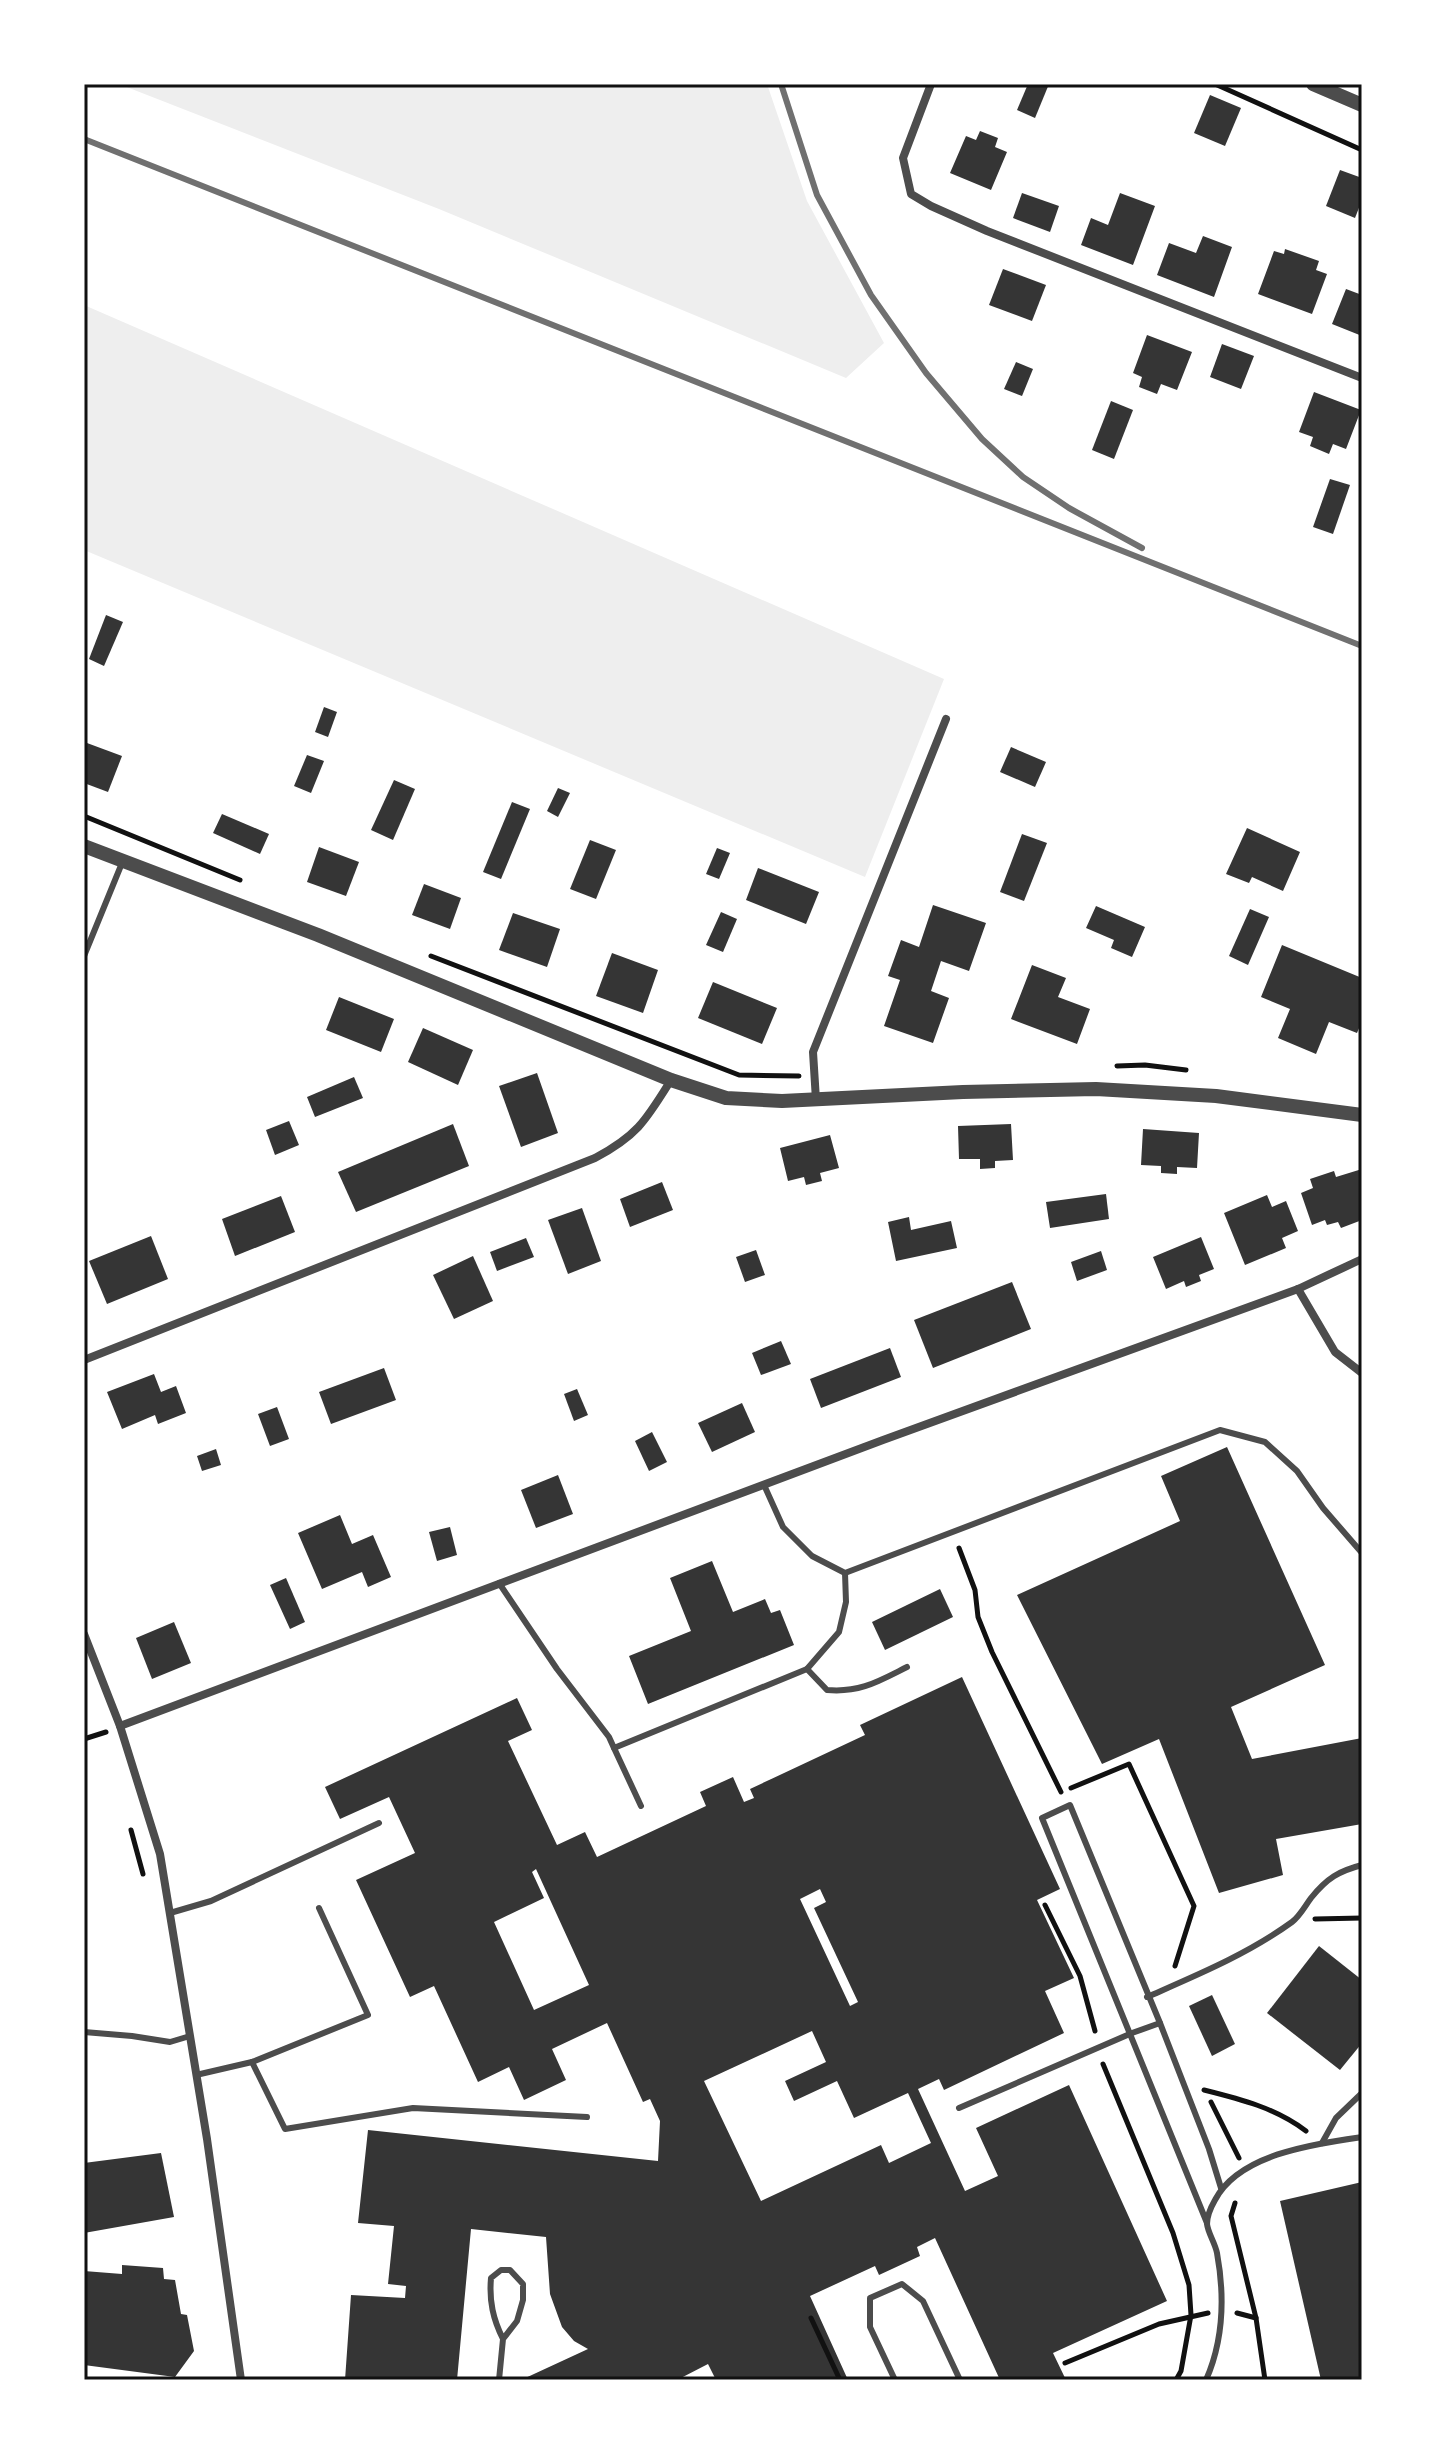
<svg xmlns="http://www.w3.org/2000/svg" width="1446" height="2464" viewBox="0 0 1446 2464" font-family="'Nunito Sans',sans-serif">
<style>
.green{fill:#eee}
.building{fill:#353535;fill-rule:evenodd}
.lines{fill:none;stroke-linecap:round;stroke-linejoin:round}
.path{stroke:#111;stroke-width:5}
.service{stroke:#4c4c4c;stroke-width:6}
.minor{stroke:#4c4c4c;stroke-width:8}
.tertiary{stroke:#4c4c4c;stroke-width:14}
.rail{stroke:#707070;stroke-width:6}
.neatline{fill:none;stroke:#111;stroke-width:3}
</style>
<rect width="100%" height="100%" fill="#fff"/>
<g class="green">
<polygon points="119,84 767,84 807,201 884,343 846,378 439,209"/>
<polygon points="84,305 944,679 865,877 84,550"/>
</g>
<g class="building">
<polygon points="1028,84 1049,84 1035,118 1017,110"/>
<polygon points="1210,95 1241,108 1225,146 1194,133"/>
<polygon points="980,131 998,138 995,147 1007,152 991,190 950,173 966,136 976,140"/>
<polygon points="1340,170 1362,178 1362,200 1355,218 1326,206"/>
<polygon points="1022,193 1059,206 1050,232 1013,218"/>
<polygon points="1120,193 1155,206 1133,265 1081,245 1091,218 1108,225"/>
<polygon points="1203,236 1232,247 1214,297 1157,275 1169,243 1196,253"/>
<polygon points="1285,249 1319,261 1316,270 1327,274 1312,314 1258,294 1274,251 1284,254"/>
<polygon points="1003,269 1046,285 1032,321 989,305"/>
<polygon points="1346,289 1362,295 1362,336 1332,324"/>
<polygon points="1147,335 1192,352 1177,390 1161,384 1157,394 1139,387 1142,377 1133,373"/>
<polygon points="1222,344 1254,356 1241,389 1210,377"/>
<polygon points="1016,362 1033,369 1022,396 1004,389"/>
<polygon points="1314,392 1361,410 1346,449 1333,444 1329,454 1310,446 1313,437 1299,432"/>
<polygon points="1111,401 1133,410 1114,459 1092,450"/>
<polygon points="1330,479 1350,485 1333,534 1313,527"/>
<polygon points="106,615 123,622 104,666 89,659"/>
<polygon points="324,707 337,712 328,737 315,732"/>
<polygon points="87,743 122,756 108,792 84,783 84,750"/>
<polygon points="1011,747 1046,762 1035,787 1000,772"/>
<polygon points="307,755 324,761 311,793 294,786"/>
<polygon points="394,780 415,789 393,840 371,830"/>
<polygon points="558,788 570,793 558,817 547,811"/>
<polygon points="512,802 530,809 501,879 483,872"/>
<polygon points="222,814 269,834 260,854 213,833"/>
<polygon points="1247,828 1300,852 1283,891 1252,877 1249,883 1226,874"/>
<polygon points="1022,834 1047,843 1024,901 1000,892"/>
<polygon points="590,840 616,850 596,899 570,889"/>
<polygon points="319,847 359,862 346,896 307,882"/>
<polygon points="717,848 730,853 719,879 706,874"/>
<polygon points="758,868 819,892 806,924 746,900"/>
<polygon points="424,884 461,898 450,929 412,915"/>
<polygon points="933,905 986,923 969,971 941,961 931,991 949,998 933,1043 884,1026 900,980 888,976 901,940 919,947"/>
<polygon points="1096,906 1145,927 1132,957 1111,948 1114,940 1086,928"/>
<polygon points="1250,909 1269,917 1248,965 1229,956"/>
<polygon points="721,912 737,919 723,952 706,945"/>
<polygon points="513,913 560,929 547,967 499,950"/>
<polygon points="1282,945 1362,978 1362,1021 1357,1033 1329,1022 1316,1054 1278,1038 1290,1009 1261,997"/>
<polygon points="612,953 658,970 643,1013 596,996"/>
<polygon points="1032,965 1066,978 1058,997 1090,1009 1077,1044 1011,1019"/>
<polygon points="713,982 777,1008 762,1044 698,1018"/>
<polygon points="339,997 394,1019 381,1052 326,1030"/>
<polygon points="423,1028 473,1050 458,1085 408,1062"/>
<polygon points="537,1073 558,1133 521,1147 499,1086"/>
<polygon points="354,1077 363,1098 315,1117 307,1097"/>
<polygon points="289,1121 299,1145 275,1155 266,1130"/>
<polygon points="453,1124 469,1166 356,1212 338,1172"/>
<polygon points="1011,1124 1013,1160 995,1161 995,1168 980,1169 980,1159 959,1159 958,1126"/>
<polygon points="1143,1129 1199,1133 1197,1168 1177,1167 1177,1174 1161,1173 1161,1166 1141,1165"/>
<polygon points="830,1135 839,1168 820,1173 822,1181 806,1185 804,1177 788,1181 780,1148"/>
<polygon points="1362,1169 1362,1220 1341,1228 1338,1222 1327,1225 1325,1220 1312,1225 1301,1193 1313,1188 1310,1179 1334,1171 1336,1177"/>
<polygon points="662,1182 673,1210 630,1227 620,1199"/>
<polygon points="1106,1194 1109,1219 1050,1228 1046,1202"/>
<polygon points="1267,1195 1272,1207 1286,1201 1298,1231 1282,1238 1286,1248 1245,1265 1224,1213"/>
<polygon points="281,1196 295,1232 235,1256 222,1219"/>
<polygon points="582,1208 601,1261 568,1274 548,1220"/>
<polygon points="909,1217 911,1230 951,1221 957,1248 896,1261 888,1222"/>
<polygon points="151,1236 168,1279 107,1304 89,1261"/>
<polygon points="1201,1237 1214,1269 1199,1275 1201,1281 1186,1287 1184,1281 1166,1289 1153,1257"/>
<polygon points="526,1238 534,1257 497,1271 490,1252"/>
<polygon points="756,1250 765,1275 745,1282 736,1257"/>
<polygon points="1101,1251 1107,1270 1077,1281 1071,1262"/>
<polygon points="473,1256 493,1301 454,1319 433,1275"/>
<polygon points="1012,1282 1031,1329 933,1368 914,1320"/>
<polygon points="781,1341 791,1364 761,1375 752,1353"/>
<polygon points="890,1348 901,1377 821,1408 810,1379"/>
<polygon points="384,1368 396,1400 331,1424 319,1392"/>
<polygon points="154,1374 161,1392 176,1386 186,1413 158,1424 155,1415 122,1429 107,1392"/>
<polygon points="577,1389 588,1415 574,1421 564,1394"/>
<polygon points="742,1403 755,1432 712,1452 698,1423"/>
<polygon points="277,1407 289,1439 270,1446 258,1414"/>
<polygon points="652,1432 667,1462 649,1471 635,1441"/>
<polygon points="1227,1447 1325,1665 1231,1707 1252,1759 1362,1738 1362,1824 1276,1839 1283,1875 1219,1893 1159,1739 1102,1764 1017,1595 1180,1521 1161,1476"/>
<polygon points="216,1449 221,1465 202,1471 197,1456"/>
<polygon points="558,1475 573,1514 536,1528 521,1490"/>
<polygon points="340,1515 352,1544 373,1535 391,1577 368,1587 362,1572 322,1589 298,1533"/>
<polygon points="450,1527 457,1555 437,1561 429,1532"/>
<polygon points="712,1561 733,1612 765,1599 771,1613 780,1610 794,1645 648,1704 629,1656 691,1631 670,1578"/>
<polygon points="286,1578 305,1622 290,1629 270,1585"/>
<polygon points="940,1589 953,1617 885,1650 872,1622"/>
<polygon points="174,1622 191,1663 152,1679 136,1638"/>
<path d="M962,1677L1060,1889L1037,1900L1074,1978L1045,1991L1064,2033L944,2090L939,2079L918,2089L965,2191L998,2176L976,2128L1069,2085L1167,2301L1053,2353L1066,2380H1000L935,2238L917,2247L920,2256L879,2275L875,2266L810,2296L848,2380H716L708,2364L677,2380H521L588,2349L574,2341L562,2327L550,2294L546,2237L471,2229L457,2380H345L351,2295L405,2298L406,2286L388,2284L394,2226L358,2223L368,2130L658,2161L660,2121L650,2099L643,2102L607,2023L552,2049L566,2080L524,2100L509,2067L478,2082L434,1986L410,1997L356,1880L415,1853L389,1797L340,1819L325,1787L517,1698L532,1730L508,1741L557,1845L585,1832L597,1857L706,1806L700,1792L733,1777L744,1802L754,1798L750,1789L865,1735L860,1725ZM536,1869L589,1985L534,2010L494,1922L544,1898L532,1872ZM820,1889L826,1902L814,1908L858,2002L850,2006L800,1899ZM812,2031L826,2062L785,2081L794,2101L837,2081L854,2118L908,2093L931,2143L889,2163L881,2145L761,2201L704,2081Z"/>
<polygon points="1319,1946 1362,1980 1362,2043 1340,2070 1267,2013"/>
<polygon points="1212,1995 1235,2044 1212,2056 1189,2006"/>
<polygon points="161,2153 174,2217 84,2233 84,2163"/>
<polygon points="1362,2182 1362,2380 1321,2380 1280,2201"/>
<polygon points="122,2265 163,2268 164,2279 175,2280 181,2314 187,2315 194,2351 175,2377 84,2365 84,2271 122,2274"/>
</g>
<g class="lines">
<g class="path">
<polyline points="1215,84 1362,150"/>
<polyline points="84,816 240,880"/>
<polyline points="431,956 739,1075 799,1076"/>
<polyline points="1117,1066 1145,1065 1186,1070"/>
<polyline points="959,1548 975,1590 978,1617 992,1652 1061,1792"/>
<polyline points="84,1739 106,1732"/>
<polyline points="1071,1788 1129,1764 1194,1906 1175,1966"/>
<polyline points="131,1830 143,1874"/>
<polyline points="1045,1905 1080,1976 1095,2031"/>
<polyline points="1315,1919 1362,1918"/>
<polyline points="1103,2064 1173,2233 1189,2285 1191,2315 1181,2371 1176,2380"/>
<path d="M1204,2090C1240,2099 1276,2108 1306,2131"/>
<polyline points="1211,2102 1239,2158"/>
<polyline points="1235,2203 1231,2216 1256,2318 1265,2380"/>
<polyline points="1237,2313 1256,2318"/>
<polyline points="811,2318 840,2380"/>
<polyline points="1065,2363 1159,2324 1208,2313"/>
</g>
<g class="service">
<polyline points="84,956 122,863"/>
<polyline points="764,1485 783,1527 812,1556 845,1573 1220,1430 1265,1442 1297,1471 1323,1508 1362,1553"/>
<polyline points="499,1583 557,1669 609,1737 614,1748 807,1669 839,1632 846,1602 845,1573"/>
<path d="M807,1669L827,1690C860,1693 879,1681 907,1667"/>
<polyline points="614,1748 641,1806"/>
<polyline points="170,1913 211,1901 379,1823"/>
<path d="M1147,1997C1197,1975 1248,1954 1292,1922C1300,1916 1305,1906 1311,1898C1327,1878 1339,1871 1362,1865"/>
<polyline points="84,2032 132,2036 170,2042 190,2036"/>
<polyline points="252,2062 285,2129 413,2108 587,2117"/>
<polyline points="196,2075 252,2062 368,2015 319,1908"/>
<polyline points="959,2108 1132,2033 1160,2023"/>
<polyline points="1322,2143 1336,2118 1362,2093"/>
<polyline points="1207,2223 1042,1818 1070,1805 1160,2023 1209,2149 1221,2188"/>
<path d="M499,2380L503,2339L517,2321L523,2300V2284L510,2270H501L491,2278C489,2301 493,2319 503,2339"/>
<polyline points="895,2380 870,2327 870,2298 902,2284 923,2301 960,2380"/>
<path d="M1206,2380C1224,2339 1225,2297 1217,2253C1215,2243 1208,2233 1207,2224C1207,2217 1211,2207 1215,2200C1239,2154 1314,2144 1362,2137"/>
</g>
<g class="minor">
<polyline points="931,84 903,158 911,194 931,206 987,231 1362,378"/>
<polyline points="816,1100 813,1052 946,719"/>
<polyline points="1298,1289 1335,1352 1362,1373"/>
<path d="M84,1360L595,1158C638,1135 646,1120 671,1080"/>
<polyline points="84,1634 120,1726 160,1854 207,2139 241,2380"/>
<polyline points="120,1726 883,1440 1298,1289 1362,1259"/>
</g>
<g class="tertiary">
<polyline points="1313,84 1362,105"/>
<polyline points="84,846 318,935 671,1080 726,1098 782,1101 963,1092 1096,1089 1216,1096 1362,1115"/>
</g>
<g class="rail">
<polyline points="781,84 817,195 871,295 926,373 982,439 1023,477 1069,508 1142,548"/>
<polyline points="84,139 1362,646"/>
</g>
</g>
<rect width="1446" height="2464" fill="none" stroke="#ffffff" stroke-width="172"/>
<rect x="86" y="86" width="1274" height="2292" class="neatline"/>
</svg>
